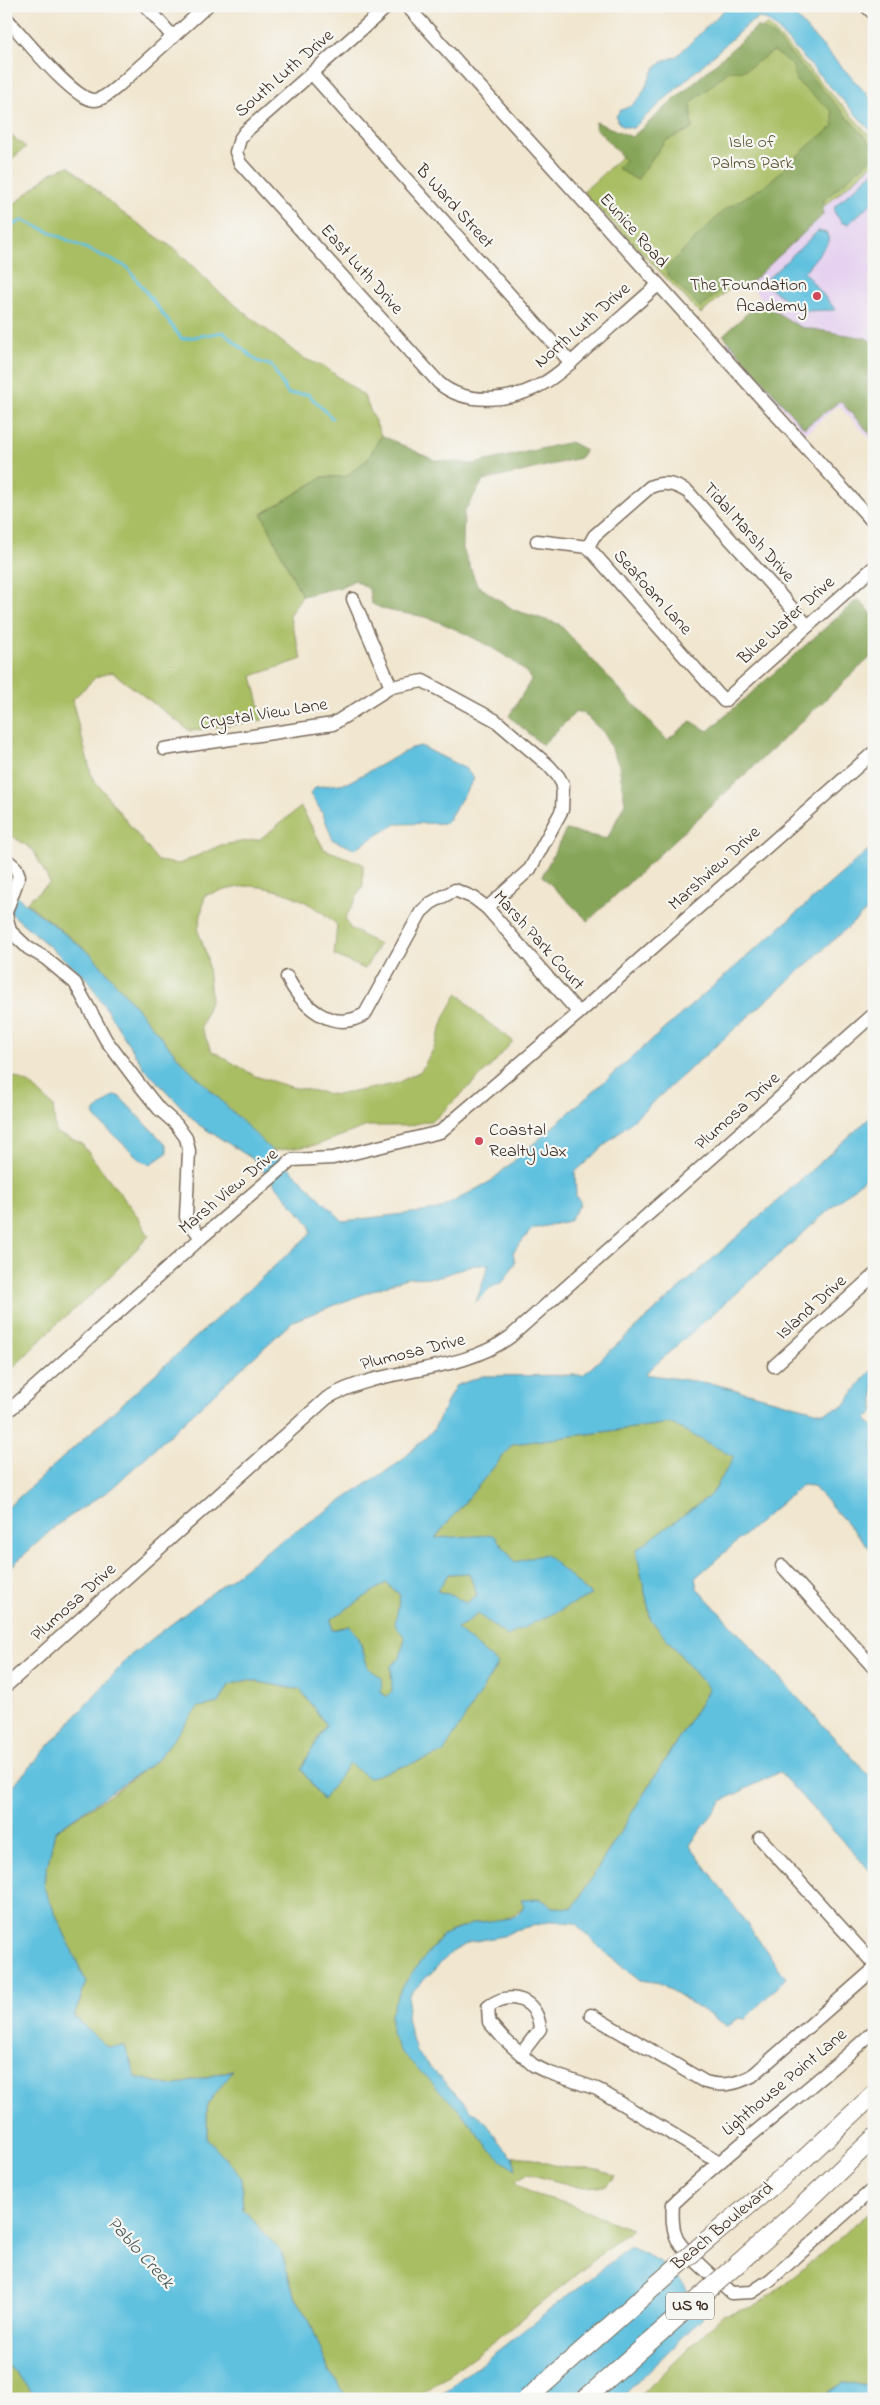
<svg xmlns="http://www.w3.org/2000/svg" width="880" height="2405" viewBox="0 0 880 2405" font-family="'Indie Flower',sans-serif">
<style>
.built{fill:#e6d2f0}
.green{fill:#a9be63;stroke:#727440}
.forest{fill:#86a559;stroke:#60683c}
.water{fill:#61c1df;stroke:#4e767e;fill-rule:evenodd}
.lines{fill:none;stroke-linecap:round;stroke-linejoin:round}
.stream{stroke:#61c1df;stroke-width:3}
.minor-casing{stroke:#7b6c5c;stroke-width:15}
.highway-casing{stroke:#7b6c5c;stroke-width:20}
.minor{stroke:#fff;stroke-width:12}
.highway{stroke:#fff;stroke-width:18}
.highway-bridge-casing{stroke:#7b6c5c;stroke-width:20;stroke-linecap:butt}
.highway-bridge{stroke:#fff;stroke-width:18}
.poi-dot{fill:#d1495b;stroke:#f6f6f2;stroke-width:2}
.labels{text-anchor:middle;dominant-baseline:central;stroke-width:4.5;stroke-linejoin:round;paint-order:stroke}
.shield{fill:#f6f6f2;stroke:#73675e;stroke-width:1}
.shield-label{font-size:16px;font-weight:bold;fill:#3b2a1e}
.street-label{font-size:18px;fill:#3b2a1e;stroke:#f6f6f2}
.park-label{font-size:18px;fill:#5c5633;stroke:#f6f6f2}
.poi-label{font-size:18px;fill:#3b2a1e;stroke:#f6f6f2;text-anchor:end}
.water-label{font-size:19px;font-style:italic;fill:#465758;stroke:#f6f6f2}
</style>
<rect width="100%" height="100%" fill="#f6f6f2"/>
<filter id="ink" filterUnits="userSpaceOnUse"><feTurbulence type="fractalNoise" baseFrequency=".02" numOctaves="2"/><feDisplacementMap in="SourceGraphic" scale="10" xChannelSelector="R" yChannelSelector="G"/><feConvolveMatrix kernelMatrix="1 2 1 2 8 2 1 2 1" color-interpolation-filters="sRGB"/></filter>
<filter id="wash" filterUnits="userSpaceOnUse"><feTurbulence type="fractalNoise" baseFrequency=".0096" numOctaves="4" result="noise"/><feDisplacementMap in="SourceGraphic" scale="20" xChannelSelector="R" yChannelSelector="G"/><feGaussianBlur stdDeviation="1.12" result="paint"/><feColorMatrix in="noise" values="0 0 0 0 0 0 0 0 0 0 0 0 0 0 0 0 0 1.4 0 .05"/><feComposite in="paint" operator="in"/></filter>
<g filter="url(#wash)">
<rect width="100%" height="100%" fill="#f1e6cf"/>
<polygon class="built" points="874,163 874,443 838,405 805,434 725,344 771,306 741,279"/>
<g class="green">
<polygon points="767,24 874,140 874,163 701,314 583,192"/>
<polygon points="6,132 26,147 6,164"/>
<path d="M69,166L120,211L176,250L219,292L301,357L328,369L364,396L381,435L368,459L345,477H323L262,514L302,596L289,615L302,659L252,676L263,720L190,731L112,672L96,677L72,700L92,777L158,861L179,864L221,845L260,839L301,807L324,849L363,864V885L345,919L350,928L379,945L365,969L334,955L337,925C314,903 283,888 251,886C237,886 219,892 205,895L198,931L207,956L211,998L201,1027L211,1050L255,1076L291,1087L337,1095L395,1084L421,1071L435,1046L445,1016L458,993L478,1015L513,1041L492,1065L434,1120L407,1126H367L317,1145L272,1151L182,1062L93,956L26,902L50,883L33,850L6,832V211L51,173Z"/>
<polygon points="6,1073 30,1084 53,1106 56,1133 81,1143 136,1214 149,1236 97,1290 57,1324 6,1375"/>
<path d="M670,1423L735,1457L712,1494L636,1550L651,1620L709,1689L573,1908L552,1907L541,1899L522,1900L524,1905C512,1927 465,1921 444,1935C435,1940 406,1985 397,1996L419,2070L461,2112L489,2148L516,2169L513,2157C531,2155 545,2164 562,2167C586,2170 592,2163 615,2177L606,2186L579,2187L528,2174L515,2182C531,2197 552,2198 571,2205C592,2213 611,2223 632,2229L496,2340L415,2399H349L329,2371L308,2317L294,2295L282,2253L243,2209L241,2177L207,2138V2105L232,2070L173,2086L136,2077L125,2046L107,2047L74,2017L86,1982L43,1886L55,1831L113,1793L157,1760L198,1707L219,1703L229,1685L247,1680L301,1690L326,1725L301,1769L323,1800L349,1762L457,1629L478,1614L515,1563L435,1538L513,1444Z"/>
<polygon points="469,1573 477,1595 466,1603 451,1595 437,1591 448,1574"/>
<polygon points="386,1583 400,1595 396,1624 405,1638 400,1658 391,1666 392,1691 386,1697 381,1691 382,1678 368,1668 359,1638 350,1626 332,1630 331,1619"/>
<polygon points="874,2209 874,2385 843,2383 818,2399 637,2399 723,2315 753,2307 779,2289"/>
<polygon points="6,2363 32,2392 33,2399 6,2399"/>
</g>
<g class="forest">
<polygon points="758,26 775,37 874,147 874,156 824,200 823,215 748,285 728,284 701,308 669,276 665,269 724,210 767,184 814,141 834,126 832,111 796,81 793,66 774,51 745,70 729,71 691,103 692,129 665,141 637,180 617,168 625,160 595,127 596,122 632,137"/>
<polygon points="760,302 800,327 866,338 874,343 874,438 840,401 804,428 723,335"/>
<path d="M381,435L434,460L473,464L571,442L586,450L580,458L483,481L464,512L463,549L477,585L514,610L559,624L667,740L691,721L708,731L858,599L874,616V654L588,921L542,876L566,830L607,839L625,803L619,765L604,733L582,712H576L542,745L509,716L531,680C524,660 455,628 434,620C414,612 389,615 371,603L369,589L355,580L341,587L302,596L262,514L323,477H345L368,459Z"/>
</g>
<g class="water">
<path d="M728,6H786L874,102V134L775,27L765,19L758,18L748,24L633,128C623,127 618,126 616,116L621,110L631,106L641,96L655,68L664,61L677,56Z"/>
<polygon points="874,171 874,201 848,224 842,223 834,212 835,206"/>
<polygon points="818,231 827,233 829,242 804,272 836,310 802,311 763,283"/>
<polygon points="421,746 466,769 474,779 446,823 396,824 354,849 333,840 322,812 310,794 316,787 347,783 412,748"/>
<polygon points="874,845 874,904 575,1172 576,1196 581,1203 569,1221 532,1229 513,1252 515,1263 504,1281 490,1288 476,1302 489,1264 468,1266 440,1277 406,1278 293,1321 111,1489 57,1525 6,1571 6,1509 311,1233 310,1225 253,1159 199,1125 144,1068 87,979 6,909 6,888 93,956 182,1062 343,1221 438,1210 491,1181"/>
<polygon points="114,1096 119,1096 167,1146 167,1153 151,1164 143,1162 94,1117 95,1111"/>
<path d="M874,1114V1170L645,1374L714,1384L823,1413L844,1406L864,1378L874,1368V1412L866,1419L874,1428V1553L813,1486L802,1485L695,1578L697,1588L874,1781V1875L779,1772L722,1801L690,1845L786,1978L745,2019L738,2018L727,2026L660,1983L640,1980L602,1950L575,1923L553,1921L515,1930L503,1936L470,1942L452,1952L409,1995L407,2016L410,2031L416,2052L471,2110L487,2123L499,2143L513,2157L516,2169L502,2161L489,2148L461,2112L400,2051L391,2033V2014L397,1996L411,1974L443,1935L474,1923L511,1918L520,1913L524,1905L521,1900L541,1899L552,1907L573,1908L709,1689L651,1620L636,1550L712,1494L734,1457L670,1423L513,1444L435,1538L494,1535L515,1562L545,1554L591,1595L507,1636L478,1614L457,1629L498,1664L443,1753L368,1778L349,1763L323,1800L301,1769L326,1725L301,1690L247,1680L229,1685L219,1703L198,1707L157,1760L55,1831L43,1886L86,1982L74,2017L107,2047L125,2046L136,2077L173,2086L233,2070L207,2105V2138L241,2177L243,2209L282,2253L294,2295L308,2317L329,2371L349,2399H33L32,2392L6,2363V1793L131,1655L272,1547L400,1462L434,1429L455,1386L483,1376L583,1375ZM469,1573L477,1595L466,1603L451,1595L437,1591L448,1574ZM386,1583L400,1595L395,1624L405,1638L400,1658L391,1666L392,1691L386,1697L381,1691L382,1678L368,1668L359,1638L350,1626L332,1630L331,1619Z"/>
<polygon points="630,2247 659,2261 683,2283 703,2317 620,2399 436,2399"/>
<polygon points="843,2383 874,2385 874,2399 818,2399"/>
</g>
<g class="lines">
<polyline class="stream" points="6,229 23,220 127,267 182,339 223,332 257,361 272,366 288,394 308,394 332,418"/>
</g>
</g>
<g filter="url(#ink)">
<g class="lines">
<defs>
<g id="minor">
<polyline points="146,6 173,37"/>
<path d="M388,6L245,132L240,139L236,152L240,163L439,383C467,407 514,401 544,383C561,373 575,359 589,346C612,326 635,305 658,285"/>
<polyline points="407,6 874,523"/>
<polyline points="866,6 874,14"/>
<path d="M6,18C22,35 73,100 94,100C102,100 111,92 117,87L207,6"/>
<polyline points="312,74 571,363"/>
<polyline points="537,541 588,547 724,701 874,567"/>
<path d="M588,547L594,536L650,487C664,481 675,484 688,492L808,626"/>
<polyline points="353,599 391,687"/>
<polyline points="164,749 333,724 391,687 423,681 495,720 548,765 558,776 563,785 562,810 530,869 487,908"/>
<polyline points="6,859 16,868 19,876 6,912"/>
<polyline points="6,914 10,931 28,948 45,958 75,983 106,1040 139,1084 159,1109 176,1124 186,1138 189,1151 186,1217 201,1238"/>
<path d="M287,977C302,1006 332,1034 365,1014L421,912L431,903L455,890L474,898L487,908L579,1013"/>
<polyline points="774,1366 874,1275"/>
<polyline points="6,1413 201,1238 292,1160 333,1158 440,1132 579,1013 874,752"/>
<polyline points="782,1566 874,1668"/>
<path d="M6,1686L327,1398C384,1365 456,1376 510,1337L874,1014"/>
<polyline points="760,1838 874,1964"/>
<path d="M591,2015L705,2082C722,2087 736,2084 752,2076L874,1969"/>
<path d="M874,2031C809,2091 737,2143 673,2204C672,2216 672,2228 677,2239C687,2256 716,2279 731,2293L752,2292L770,2280L874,2188"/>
<path d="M521,2054L540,2029C538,2000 511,1989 488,2007L489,2022L503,2038L533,2065L547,2072L597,2089L719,2162"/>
</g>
<g id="highway">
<polyline points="796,2212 874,2138"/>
<polyline points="706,2241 803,2160 874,2094"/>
</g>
</defs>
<use href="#minor" class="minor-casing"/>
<use href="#highway" class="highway-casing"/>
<use href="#minor" class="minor"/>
<use href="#highway" class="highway"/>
<defs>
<g id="highway-bridge">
<polyline points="527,2399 706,2241"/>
<polyline points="585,2399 796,2212"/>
</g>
</defs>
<use href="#highway-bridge" class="highway-bridge-casing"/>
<use href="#highway-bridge" class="highway-bridge"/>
</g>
</g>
<g class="poi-dot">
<circle cx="817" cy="296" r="5"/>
<circle cx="479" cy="1141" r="5"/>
</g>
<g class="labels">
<rect class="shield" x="666" y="2292.5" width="48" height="27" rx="4"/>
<g class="shield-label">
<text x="690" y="2306">US 90</text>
</g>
<g class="street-label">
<text transform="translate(285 74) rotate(-41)">South Luth Drive</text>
<text transform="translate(454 207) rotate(48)">B Ward Street</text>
<text transform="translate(633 231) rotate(48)">Eunice Road</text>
<text transform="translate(361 270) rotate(48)">East Luth Drive</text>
<text transform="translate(583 326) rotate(-41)">North Luth Drive</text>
<text transform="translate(748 533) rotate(48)">Tidal Marsh Drive</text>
<text transform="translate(652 593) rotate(48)">Seafoam Lane</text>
<text transform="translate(787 621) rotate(-42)">Blue Water Drive</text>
<text transform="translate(264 715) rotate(-9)">Crystal View Lane</text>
<text transform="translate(715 869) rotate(-42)">Marshview Drive</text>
<text transform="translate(538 941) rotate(48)">Marsh Park Court</text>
<text transform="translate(738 1112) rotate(-42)">Plumosa Drive</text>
<text transform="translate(229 1192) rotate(-40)">Marsh View Drive</text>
<text transform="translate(812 1308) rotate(-42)">Island Drive</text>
<text transform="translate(413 1353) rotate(-14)">Plumosa Drive</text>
<text transform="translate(74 1603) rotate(-42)">Plumosa Drive</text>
<text transform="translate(785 2083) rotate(-40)">Lighthouse Point Lane</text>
<text transform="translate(723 2227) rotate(-40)">Beach Boulevard</text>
</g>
<g class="park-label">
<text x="752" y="143">Isle of<tspan x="752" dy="21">Palms Park</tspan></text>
</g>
<g class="poi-label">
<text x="807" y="286">The Foundation<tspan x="807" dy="21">Academy</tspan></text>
<text x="489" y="1131" text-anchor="start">Coastal<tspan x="489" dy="21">Realty Jax</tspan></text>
</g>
<g class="water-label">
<text transform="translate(140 2253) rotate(48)">Pablo Creek</text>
</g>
</g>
<rect width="880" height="2405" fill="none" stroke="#f6f6f2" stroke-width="25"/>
</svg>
